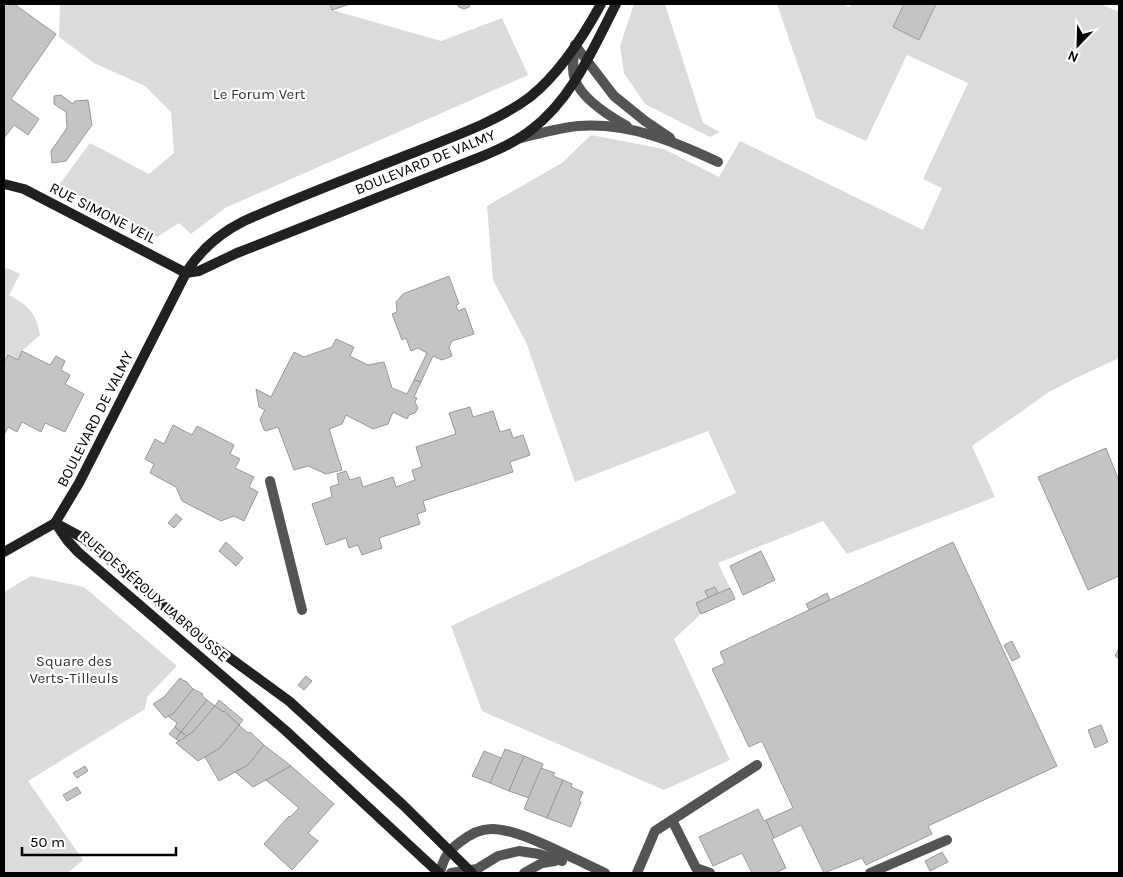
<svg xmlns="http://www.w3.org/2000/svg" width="1123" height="877" viewBox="0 0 1123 877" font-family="Karla,sans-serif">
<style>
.green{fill:#dbdbdb}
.building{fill:#c4c4c4;stroke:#989898}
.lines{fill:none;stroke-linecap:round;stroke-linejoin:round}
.lane{stroke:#545454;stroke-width:10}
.street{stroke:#545454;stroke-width:10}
.secondary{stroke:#212121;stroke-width:10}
.labels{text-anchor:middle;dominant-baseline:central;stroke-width:4.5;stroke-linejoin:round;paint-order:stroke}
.park-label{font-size:15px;fill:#323232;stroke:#fff}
.street-label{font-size:15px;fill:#000;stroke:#fff}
</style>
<rect width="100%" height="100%" fill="#fff"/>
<g class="green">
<polygon points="60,4 330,4 332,10 441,41 502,18 528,75 225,208 191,234 179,223 157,237 59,185 90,143 149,174 174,153 171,112 145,86 94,63 59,37"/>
<polygon points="634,4 665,4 703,123 720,132 710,137 645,104 624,73 620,46"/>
<polygon points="777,4 841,4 849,7 851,4 904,4 893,27 919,40 936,4 1101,4 1119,12 1119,358 1076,378 1049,392 972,446 995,497 847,554 823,521 718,563 730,588 696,603 701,614 674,639 730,760 664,790 482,711 451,626 736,493 708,431 575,482 526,342 493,280 487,206 562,163 591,135 664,149 719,177 740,141 923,230 942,188 923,179 968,83 907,55 866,141 816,118"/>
<path d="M4,268L12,270L20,274L9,295C29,306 36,313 40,335L22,351L18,360L8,355L4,363Z"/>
<polygon points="31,576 84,587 177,666 147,697 145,709 28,781 83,860 68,873 4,873 4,592"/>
</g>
<g class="building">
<polygon points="4,4 14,4 56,34 11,99 39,119 28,135 14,125 4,138"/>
<polygon points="330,4 350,4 332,10"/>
<polygon points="457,4 470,4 469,7 464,9 459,7"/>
<polygon points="904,4 936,4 919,40 893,27"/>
<polygon points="61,95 73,104 75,101 88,100 92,125 66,161 52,163 51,151 67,128 66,112 54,104 54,96"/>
<polygon points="449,276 459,304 456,305 458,311 465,308 474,334 452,341 449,347 452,356 442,360 433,356 421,382 414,380 427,353 418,348 411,351 406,338 402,340 392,314 397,312 396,302 403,294"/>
<polygon points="336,339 354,347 350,356 368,365 384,362 392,388 407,394 414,380 421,382 414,397 417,398 415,402 418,408 415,413 409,415 407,419 393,412 388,424 373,429 346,415 342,424 329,429 342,470 326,474 308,466 294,470 278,427 266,431 264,430 260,419 265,410 259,407 256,389 271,397 294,352 304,357 332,347"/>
<polygon points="22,351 50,365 56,356 65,361 61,370 70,375 65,384 84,394 65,432 45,423 41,432 22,422 17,432 8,427 4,435 4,363 8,355 18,360"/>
<polygon points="470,407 473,417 493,411 500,432 510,429 513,438 523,435 530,455 510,462 513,472 423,501 426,511 417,514 420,524 379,538 382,548 362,555 358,545 349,548 346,538 326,545 312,504 332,497 330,487 339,484 337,474 346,471 350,480 360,477 363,487 393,477 396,487 415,480 412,470 422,467 416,447 456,434 449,413"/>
<polygon points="173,425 192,435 197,426 234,445 230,454 240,459 235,468 254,477 249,487 258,492 244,521 234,516 221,521 182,501 176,487 150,473 154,464 145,459 155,439 164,444"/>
<polygon points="1106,448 1119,481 1119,576 1088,590 1038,477"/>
<polygon points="176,514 182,519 174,528 168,523"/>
<polygon points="226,542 243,558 236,566 219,551"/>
<polygon points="953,542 1057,766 928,826 932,834 866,865 862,858 824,873 801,825 774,838 766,820 793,808 762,741 749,747 712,669 725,663 720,652"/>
<polygon points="761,551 775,580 743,595 730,566"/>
<polygon points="715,587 718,593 708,598 705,591"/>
<polygon points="730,588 735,599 701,614 696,603"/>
<polygon points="827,593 830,600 809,610 806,604"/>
<polygon points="1012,641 1020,657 1012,661 1004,645"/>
<polygon points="1119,648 1119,659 1115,656"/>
<polygon points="306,676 312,681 304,690 298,685"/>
<polygon points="180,678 184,681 186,681 193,689 174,713 165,718 153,704 164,697"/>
<polygon points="193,689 203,694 202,696 207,700 181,732 175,727 177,723 168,716 174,713"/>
<polygon points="207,700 215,706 193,732 187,736 181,732"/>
<polygon points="219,700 243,720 239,725 224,711 223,712 215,706"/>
<polygon points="215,706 223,712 224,711 239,725 220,748 198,761 176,743 193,732"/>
<polygon points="239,725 248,733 250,732 264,745 248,765 219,781 205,757 220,748"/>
<polygon points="1101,725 1108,742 1095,748 1088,730"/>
<polygon points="175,727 181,732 176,739 169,734"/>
<polygon points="181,732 187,736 179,741 176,739"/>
<polygon points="264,745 291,766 253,787 235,772 248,765"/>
<polygon points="505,749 524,756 509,791 490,783"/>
<polygon points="484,751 501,758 490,783 472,776"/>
<polygon points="524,756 543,764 529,798 509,791"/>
<polygon points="85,766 88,771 77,778 73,773"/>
<polygon points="291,766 334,804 308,833 318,841 292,870 264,844 289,816 290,817 299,808 266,780"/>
<polygon points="541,768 555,773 553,776 563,780 547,818 524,809"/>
<polygon points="563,780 572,784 571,787 583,792 579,801 581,802 571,827 547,818"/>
<polygon points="77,787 81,793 67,801 63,795"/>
<polygon points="758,809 764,821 766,820 774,838 772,839 786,868 775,873 752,873 742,853 713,866 699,837"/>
<polygon points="942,852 948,862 930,871 925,861"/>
</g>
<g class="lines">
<g class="lane">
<polyline points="270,481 302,610"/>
<polyline points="672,820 696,868 710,873"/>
<polyline points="637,873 655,831 757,765"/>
<polyline points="870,873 947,840"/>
</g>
<g class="street">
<polyline points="575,45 614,96 645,121 670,138"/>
<path d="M575,45C574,57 571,69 575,80C583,100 609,116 627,126"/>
<path d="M521,138C540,133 559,128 578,126C628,122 673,141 718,162"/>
<path d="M440,873C443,859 448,851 460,842C469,835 479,829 491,829C520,828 577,861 605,873"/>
<polyline points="451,873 477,869 498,856 519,851 539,854 562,861"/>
<polyline points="524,873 542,863 555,861"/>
</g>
<g class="secondary">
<polyline points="4,184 24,189 186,273"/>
<path d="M186,273L199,271L237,253L483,156C500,149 516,142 531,130C572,99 593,49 616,4"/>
<polyline points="55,523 83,538 96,548 193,631 289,701 403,805 472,873"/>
<polyline points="56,524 67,540 78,552 286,731 439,873"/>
<path d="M4,552L55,523L79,483L186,273C200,250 220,233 244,221C302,195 362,173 420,150C457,135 498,121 530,97C560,73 583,37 601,4"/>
</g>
</g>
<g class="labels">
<g class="park-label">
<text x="259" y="94">Le Forum Vert</text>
<text x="74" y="661">Square des<tspan x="74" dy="17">Verts-Tilleuls</tspan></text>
</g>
<g class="street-label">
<text transform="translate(425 162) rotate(-22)">BOULEVARD DE VALMY</text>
<text transform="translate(103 213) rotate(27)">RUE SIMONE VEIL</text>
<text transform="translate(95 419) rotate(-63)">BOULEVARD DE VALMY</text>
<text transform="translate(154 596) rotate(41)">RUE DES ÉPOUX LABROUSSE</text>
</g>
</g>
<rect width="1123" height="877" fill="none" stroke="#000000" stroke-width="10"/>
<g transform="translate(1078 45) rotate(203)" stroke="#ffffff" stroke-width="4" paint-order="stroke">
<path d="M0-4L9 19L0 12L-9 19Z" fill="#000000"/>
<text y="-8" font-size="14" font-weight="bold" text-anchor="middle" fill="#000000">N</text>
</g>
<path d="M22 847v8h154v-8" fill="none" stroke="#000000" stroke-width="2.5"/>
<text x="30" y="847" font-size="15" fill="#000000" stroke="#ffffff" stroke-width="4" paint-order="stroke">50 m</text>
</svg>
